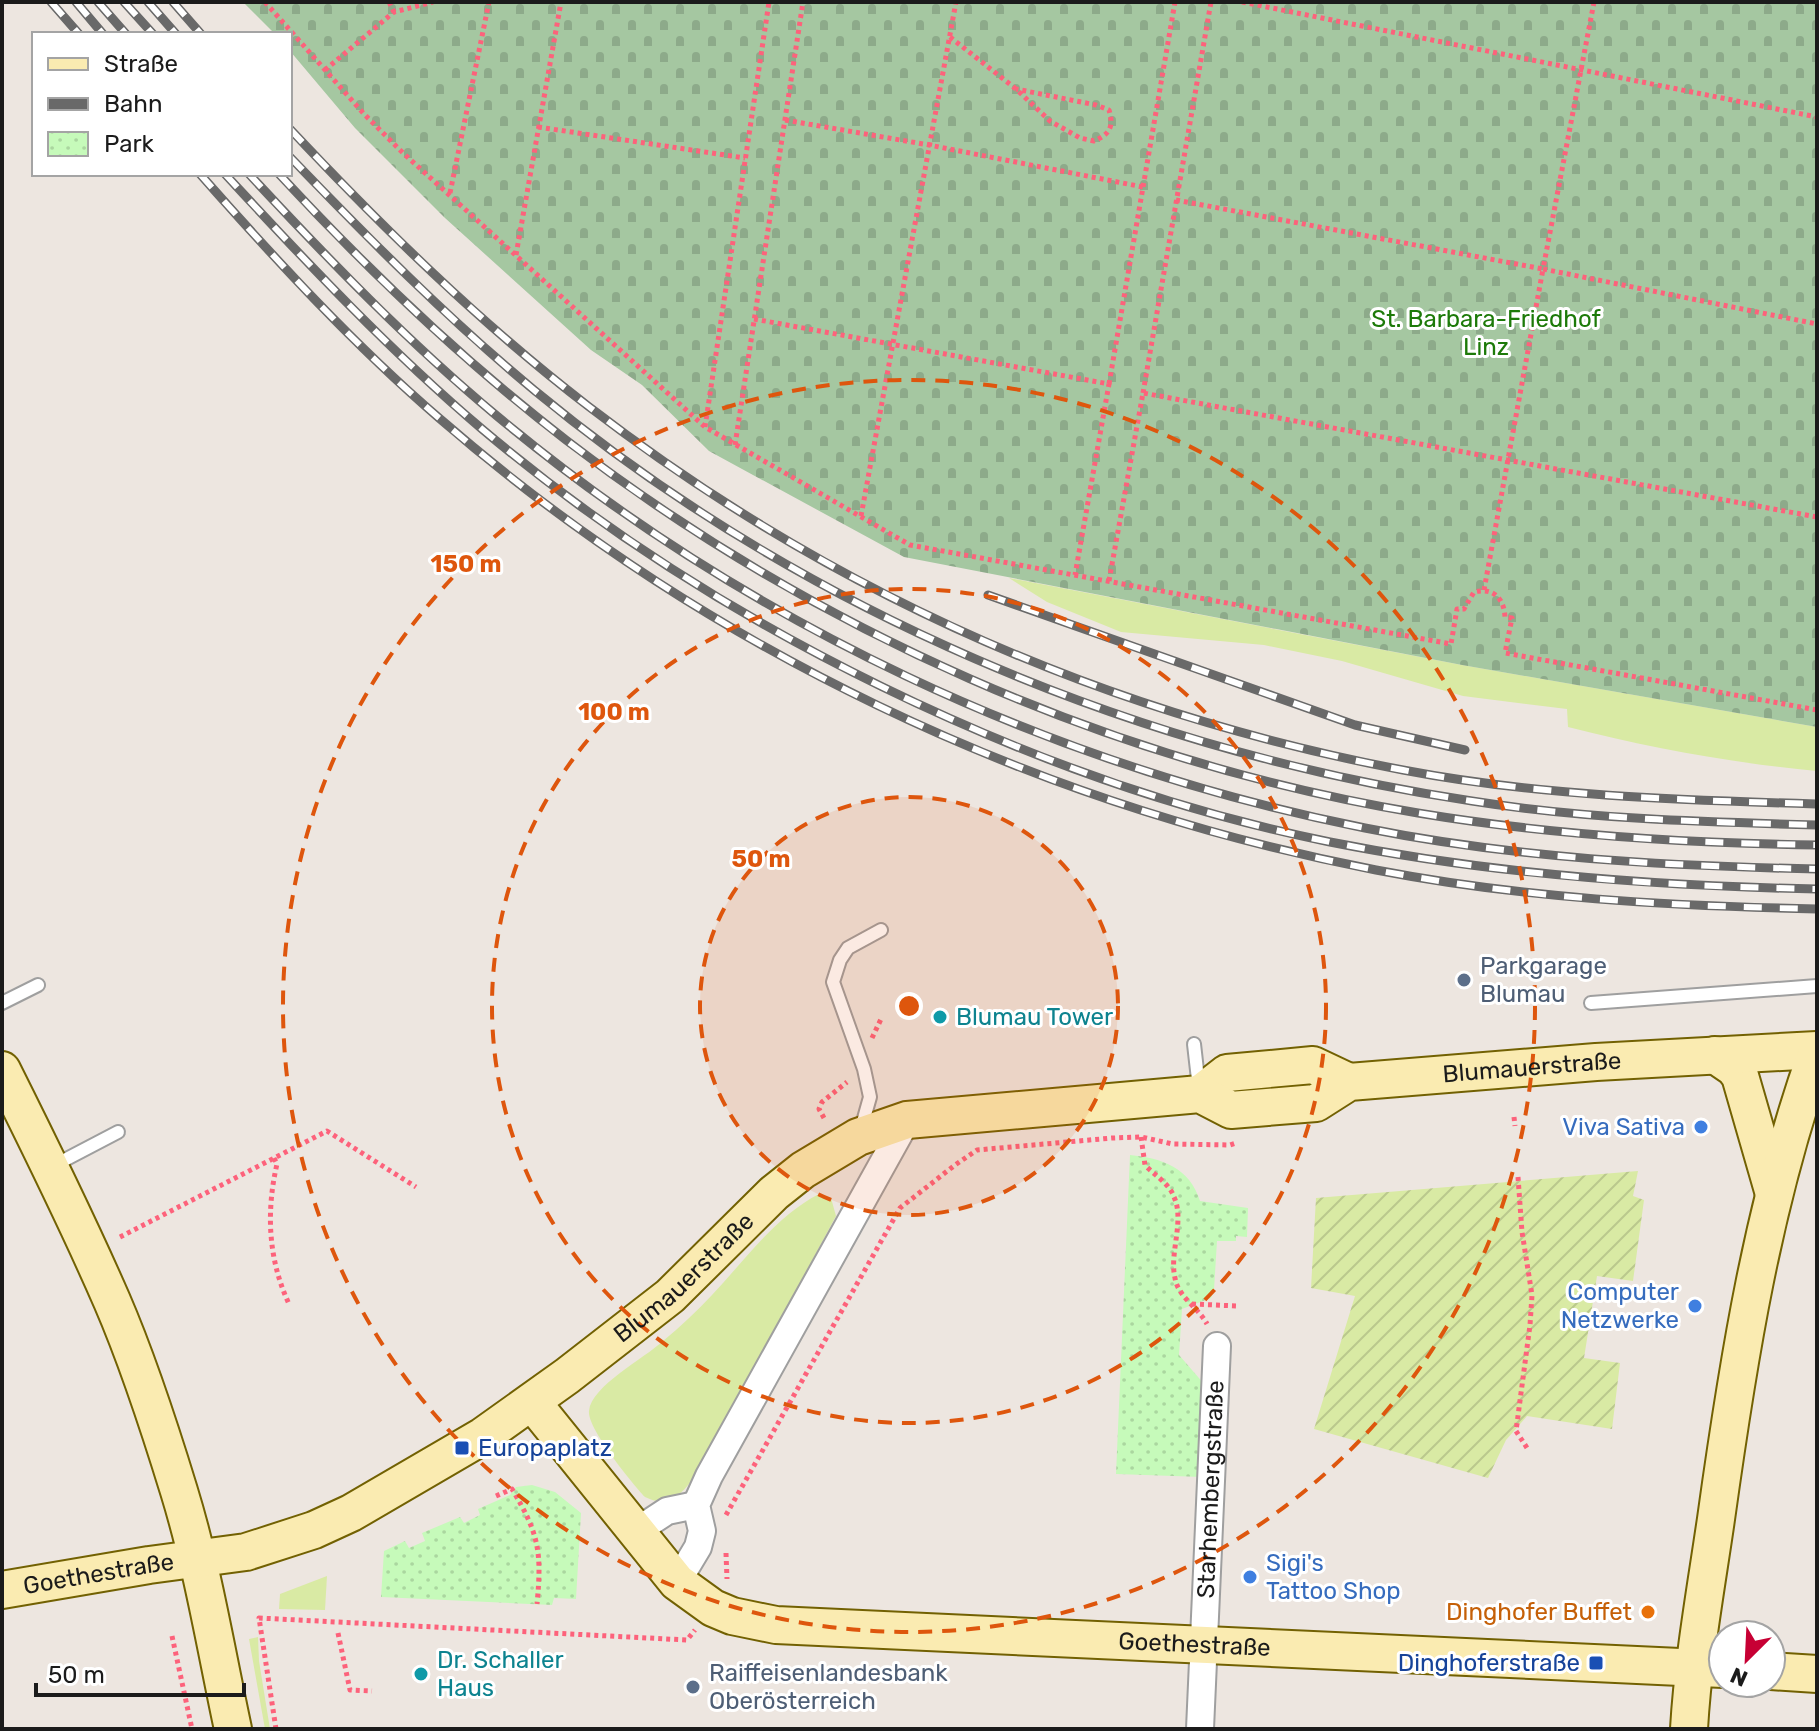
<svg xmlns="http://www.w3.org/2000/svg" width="1819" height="1731" viewBox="0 0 1819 1731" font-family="Rubik,sans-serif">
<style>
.grass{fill:#d9eaa4}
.cemetery{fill:url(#cemetery-stones)}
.park{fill:url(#park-dots)}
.garden{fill:url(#garden-furrows)}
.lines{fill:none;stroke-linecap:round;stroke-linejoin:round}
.lane-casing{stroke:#9f9f9f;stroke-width:16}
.street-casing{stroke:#9f9f9f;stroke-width:30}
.secondary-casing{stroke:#726102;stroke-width:40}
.path{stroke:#fd627b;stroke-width:5;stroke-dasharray:4 4;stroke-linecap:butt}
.lane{stroke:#fff;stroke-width:12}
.street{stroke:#fff;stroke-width:26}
.secondary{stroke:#faebb1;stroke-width:36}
.rail-casing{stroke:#696969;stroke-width:9}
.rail{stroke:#fff;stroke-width:6;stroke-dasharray:18;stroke-linecap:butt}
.ring{fill:none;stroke:#de560d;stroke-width:4;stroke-dasharray:14 10}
.service-dot{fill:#5c6f8a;stroke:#fff;stroke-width:3}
.culture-dot{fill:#0f9aa8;stroke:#fff;stroke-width:3}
.shop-dot{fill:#3f7fe0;stroke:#fff;stroke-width:3}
.transit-dot{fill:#1a4fb4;stroke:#fff;stroke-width:3}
.food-dot{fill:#e8710a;stroke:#fff;stroke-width:3}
.labels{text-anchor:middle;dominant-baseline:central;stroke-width:6;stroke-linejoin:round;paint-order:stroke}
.park-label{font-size:24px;fill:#1d7a09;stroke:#fff}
.service-label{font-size:24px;fill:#4e5e75;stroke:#fff;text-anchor:start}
.culture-label{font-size:24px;fill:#0d838f;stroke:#fff;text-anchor:start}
.street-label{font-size:24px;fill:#1b1b1b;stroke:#fff}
.shop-label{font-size:24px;fill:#366cbe;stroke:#fff;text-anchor:end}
.transit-label{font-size:24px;fill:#164399;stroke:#fff;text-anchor:start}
.food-label{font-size:24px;fill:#c56008;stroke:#fff;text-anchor:end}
.centre{fill:#de560d;stroke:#fff;stroke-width:4}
.ring-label{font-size:24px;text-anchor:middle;font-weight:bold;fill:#de560d;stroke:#fff;stroke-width:6;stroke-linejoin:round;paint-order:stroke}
</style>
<defs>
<pattern id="cemetery-stones" width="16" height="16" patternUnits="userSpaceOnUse" patternTransform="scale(2)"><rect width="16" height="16" fill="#a5c7a1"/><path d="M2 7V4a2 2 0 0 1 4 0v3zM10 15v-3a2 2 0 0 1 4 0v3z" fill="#8daa8a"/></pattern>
<pattern id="park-dots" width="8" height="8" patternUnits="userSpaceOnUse" patternTransform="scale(2)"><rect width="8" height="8" fill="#c6faba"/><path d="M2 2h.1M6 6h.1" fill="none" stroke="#aad69f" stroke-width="1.8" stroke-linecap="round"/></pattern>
<pattern id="garden-furrows" width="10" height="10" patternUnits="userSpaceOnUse" patternTransform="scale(2)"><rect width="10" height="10" fill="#d9eaa4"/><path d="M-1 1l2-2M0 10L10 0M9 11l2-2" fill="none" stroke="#bac88d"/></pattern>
</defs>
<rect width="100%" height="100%" fill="#ede6e0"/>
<g class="grass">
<path d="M1009,578L1462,665L1817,727V771C1732,763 1650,748 1568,727L1567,709L1463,696L1342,661L1264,645L1121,632L1047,602Z"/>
<path d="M819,1194L831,1198L836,1216L706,1458C693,1479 676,1513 645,1497C632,1483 587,1428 589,1411C591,1386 645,1358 663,1341C680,1327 697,1311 712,1295C745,1260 776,1216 819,1194Z"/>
<polygon points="327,1576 325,1610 279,1609 280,1594"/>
<polygon points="258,1637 259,1661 270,1729 265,1729 249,1639"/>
</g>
<polygon class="cemetery" points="243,2 1817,2 1817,727 1462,665 904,557 709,451 642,385 591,350 445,218 355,128 290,51 290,34 275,34"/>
<g class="park">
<path d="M1130,1155C1162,1158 1190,1168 1200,1201L1248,1208L1247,1237L1236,1236V1241H1217L1214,1290L1211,1298L1182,1309L1179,1355L1205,1385L1202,1477L1116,1474Z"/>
<polygon points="532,1485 555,1492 581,1513 576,1599 554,1598 552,1605 381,1597 384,1551 405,1541 409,1548 425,1541 422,1533 460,1517 464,1523 480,1515 478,1509 510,1495 516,1487"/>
</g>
<polygon class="garden" points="1638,1171 1633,1196 1644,1200 1633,1281 1597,1276 1584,1358 1620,1363 1612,1429 1527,1416 1506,1440 1488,1478 1314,1429 1355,1296 1311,1288 1316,1198"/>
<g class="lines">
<defs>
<g id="lane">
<polyline points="2,1003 38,985"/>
<polyline points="1591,1003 1817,986"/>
<polyline points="1194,1044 1199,1088"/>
<polyline points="861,1129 870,1097 864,1069 833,982 840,960 848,948 881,930"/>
<polyline points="53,1166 118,1132"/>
</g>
<g id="street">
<polyline points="635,1532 667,1511 696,1505"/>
<polyline points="677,1582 698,1547 702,1531 696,1505 709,1476 907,1120"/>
<path id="s1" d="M1200,1729L1217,1346"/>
</g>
<g id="secondary">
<polyline points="1715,1055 1734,1068 1740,1076 1774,1194"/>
<path d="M2,1070C40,1146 78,1223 112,1301C138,1361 160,1429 179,1491C203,1569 216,1650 233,1729"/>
<polyline points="1200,1094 1227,1073 1313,1065 1349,1082"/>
<path id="s2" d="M532,1402L677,1582L713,1608L732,1616L776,1625L1723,1669"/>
<path id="s3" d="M2,1590L149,1565L246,1552L314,1530L351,1513L483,1436L567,1376L670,1296L774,1193L803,1170L858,1137L907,1120L1200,1094L1231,1110L1316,1103L1349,1082L1596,1062L1817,1050"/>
<polyline points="1771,1671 1817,1674"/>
<path d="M1689,1729C1693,1659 1706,1588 1716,1519C1738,1361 1763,1203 1817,1052"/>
</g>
</defs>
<use href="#lane" class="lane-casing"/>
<use href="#street" class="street-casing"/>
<use href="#secondary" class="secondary-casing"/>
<g class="path">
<path d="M265,2L364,114L403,153L705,427L910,545L1451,644L1457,609H1464L1474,592C1494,587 1504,599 1505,617L1512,618L1505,653L1817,710"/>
<polyline points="389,2 394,12"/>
<polyline points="1242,2 1817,117"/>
<polyline points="1594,2 1543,269 1817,324"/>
<path d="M950,37L1016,89L1050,121L1080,138L1094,141C1110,134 1114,127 1109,110L1096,105L1016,89"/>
<polyline points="325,70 394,12 433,2"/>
<polyline points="785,120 929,145 1143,187"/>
<polyline points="538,127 745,158"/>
<polyline points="450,193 489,2"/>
<polyline points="1176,200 1543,269 1484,590"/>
<polyline points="516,255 561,2"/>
<polyline points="754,319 1109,384 1075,575"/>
<polyline points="1109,384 1175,2"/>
<polyline points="1143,393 1211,2"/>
<polyline points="705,427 769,2"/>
<polyline points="735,445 803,2"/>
<polyline points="861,516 956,2"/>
<polyline points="1109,581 1143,393 1817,517"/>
<polyline points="872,1038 882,1017"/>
<polyline points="1514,1117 1515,1126"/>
<polyline points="824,1118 819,1109 822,1102 847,1082"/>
<path d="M1141,1137L1145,1165C1154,1175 1169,1183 1174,1197C1185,1221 1169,1253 1175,1278C1178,1297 1198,1307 1207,1324"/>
<path d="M274,1158L277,1164C266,1211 268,1259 289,1304"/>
<polyline points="1518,1177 1522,1232 1532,1295 1530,1325 1516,1431 1529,1451"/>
<polyline points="120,1237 327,1131 416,1187"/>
<polyline points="1192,1304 1238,1306"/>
<path d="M496,1496L512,1489C539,1534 542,1552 537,1604"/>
<polyline points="726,1515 900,1208 955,1165 977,1150 1112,1138 1141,1137 1173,1144 1230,1145 1236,1143"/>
<polyline points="726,1553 727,1579"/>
<polyline points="338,1633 350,1690 372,1691"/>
<polyline points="172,1636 192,1729"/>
<polyline points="276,1729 259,1618 687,1640 695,1630"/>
</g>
<use href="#lane" class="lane"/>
<use href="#street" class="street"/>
<use href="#secondary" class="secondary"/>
<defs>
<g id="rail">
<polyline points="51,2 79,34"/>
<polyline points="76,2 103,34"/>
<polyline points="98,2 126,34"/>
<polyline points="124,2 153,34"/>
<polyline points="148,2 176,34"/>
<polyline points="173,2 201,34"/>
<path d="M290,129C383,228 480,323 588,406C830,592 1103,713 1403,770C1539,796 1679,800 1817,804"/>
<path d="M290,157C368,238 447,318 534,390C800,610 1132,750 1472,801C1586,819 1702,822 1817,825"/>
<path d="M200,174C275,259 353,344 439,418C704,648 1032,804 1376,870C1521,898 1670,906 1817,909"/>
<path d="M225,174C307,263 390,351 482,429C714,625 1033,782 1330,842C1491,874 1653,886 1817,889"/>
<path d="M249,174C328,259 408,342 497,416C746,623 1049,765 1365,828C1514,858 1666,866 1817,869"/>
<path d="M279,174C368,270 462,360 566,440C814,630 1110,762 1418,813C1550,835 1683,843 1817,845"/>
<polyline points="988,595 1355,725 1465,750"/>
</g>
</defs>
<use href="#rail" class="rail-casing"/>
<use href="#rail" class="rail"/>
</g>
<circle cx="909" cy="1006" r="209" fill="#de560d" fill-opacity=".12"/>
<g class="ring">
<circle cx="909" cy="1006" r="209"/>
<circle cx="909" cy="1006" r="417"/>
<circle cx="909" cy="1006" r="626"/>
</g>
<g class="service-dot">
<circle cx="1464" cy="980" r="8"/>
<circle cx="693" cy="1687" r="8"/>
</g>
<g class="culture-dot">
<circle cx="940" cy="1017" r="8"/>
<circle cx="421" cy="1674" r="8"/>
</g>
<g class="shop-dot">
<circle cx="1701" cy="1127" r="8"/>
<circle cx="1695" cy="1306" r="8"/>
<circle cx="1250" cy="1577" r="8"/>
</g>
<g class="transit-dot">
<rect x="454" y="1440" width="16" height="16" rx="4"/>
<rect x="1588" y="1655" width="16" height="16" rx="4"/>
</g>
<circle class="food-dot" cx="1648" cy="1612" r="8"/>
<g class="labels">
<g class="park-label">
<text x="1486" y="319">St. Barbara-Friedhof<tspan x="1486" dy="28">Linz</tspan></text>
</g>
<g class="service-label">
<text x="1480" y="966">Parkgarage<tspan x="1480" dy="28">Blumau</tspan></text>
<text x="709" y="1673">Raiffeisenlandesbank<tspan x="709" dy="28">Oberösterreich</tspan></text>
</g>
<g class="culture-label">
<text x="956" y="1017">Blumau Tower</text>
<text x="437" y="1660">Dr. Schaller<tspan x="437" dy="28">Haus</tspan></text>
</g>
<g class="street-label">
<text stroke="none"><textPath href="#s3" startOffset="1682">Blumauerstraße</textPath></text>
<text stroke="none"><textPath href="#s3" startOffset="768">Blumauerstraße</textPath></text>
<text stroke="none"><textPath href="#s1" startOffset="240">Starhembergstraße</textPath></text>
<text stroke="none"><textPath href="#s3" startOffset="98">Goethestraße</textPath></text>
<text stroke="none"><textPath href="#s2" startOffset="760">Goethestraße</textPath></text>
</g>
<g class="shop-label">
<text x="1685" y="1127">Viva Sativa</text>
<text x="1679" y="1292">Computer<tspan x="1679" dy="28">Netzwerke</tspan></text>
<text x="1266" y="1563" text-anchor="start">Sigi's<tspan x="1266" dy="28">Tattoo Shop</tspan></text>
</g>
<g class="transit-label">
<text x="478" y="1448">Europaplatz</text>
<text x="1580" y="1663" text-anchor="end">Dinghoferstraße</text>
</g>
<g class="food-label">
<text x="1632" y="1612">Dinghofer Buffet</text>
</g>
</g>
<circle cx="909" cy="1006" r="12" class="centre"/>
<g class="ring-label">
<text x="466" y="572">150 m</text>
<text x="614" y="720">100 m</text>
<text x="761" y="867">50 m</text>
</g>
<rect width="1819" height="1731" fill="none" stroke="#1b1b1b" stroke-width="8"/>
<rect x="32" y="32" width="260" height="144" fill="#ffffff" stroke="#a4a4a4" stroke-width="2"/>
<rect x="48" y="58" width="40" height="12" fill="#faebb1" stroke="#a4a4a4" stroke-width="2"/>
<text x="104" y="72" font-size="24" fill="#1b1b1b">Straße</text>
<rect x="48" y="98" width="40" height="12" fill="#696969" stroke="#a4a4a4" stroke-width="2"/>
<text x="104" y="112" font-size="24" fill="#1b1b1b">Bahn</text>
<rect x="48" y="132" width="40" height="24" fill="url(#park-dots)" stroke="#a4a4a4" stroke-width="2"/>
<text x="104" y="152" font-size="24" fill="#1b1b1b">Park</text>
<g transform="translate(1747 1659) rotate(204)"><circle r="38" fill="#ffffff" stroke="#a4a4a4" stroke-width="2"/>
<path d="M0-6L14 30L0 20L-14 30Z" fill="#c70034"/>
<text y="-12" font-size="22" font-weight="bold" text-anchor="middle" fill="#1b1b1b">N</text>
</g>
<path d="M36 1683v12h208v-12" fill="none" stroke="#1b1b1b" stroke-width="4"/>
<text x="48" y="1683" font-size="24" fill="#1b1b1b" stroke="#ffffff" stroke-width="6" paint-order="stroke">50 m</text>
</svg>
